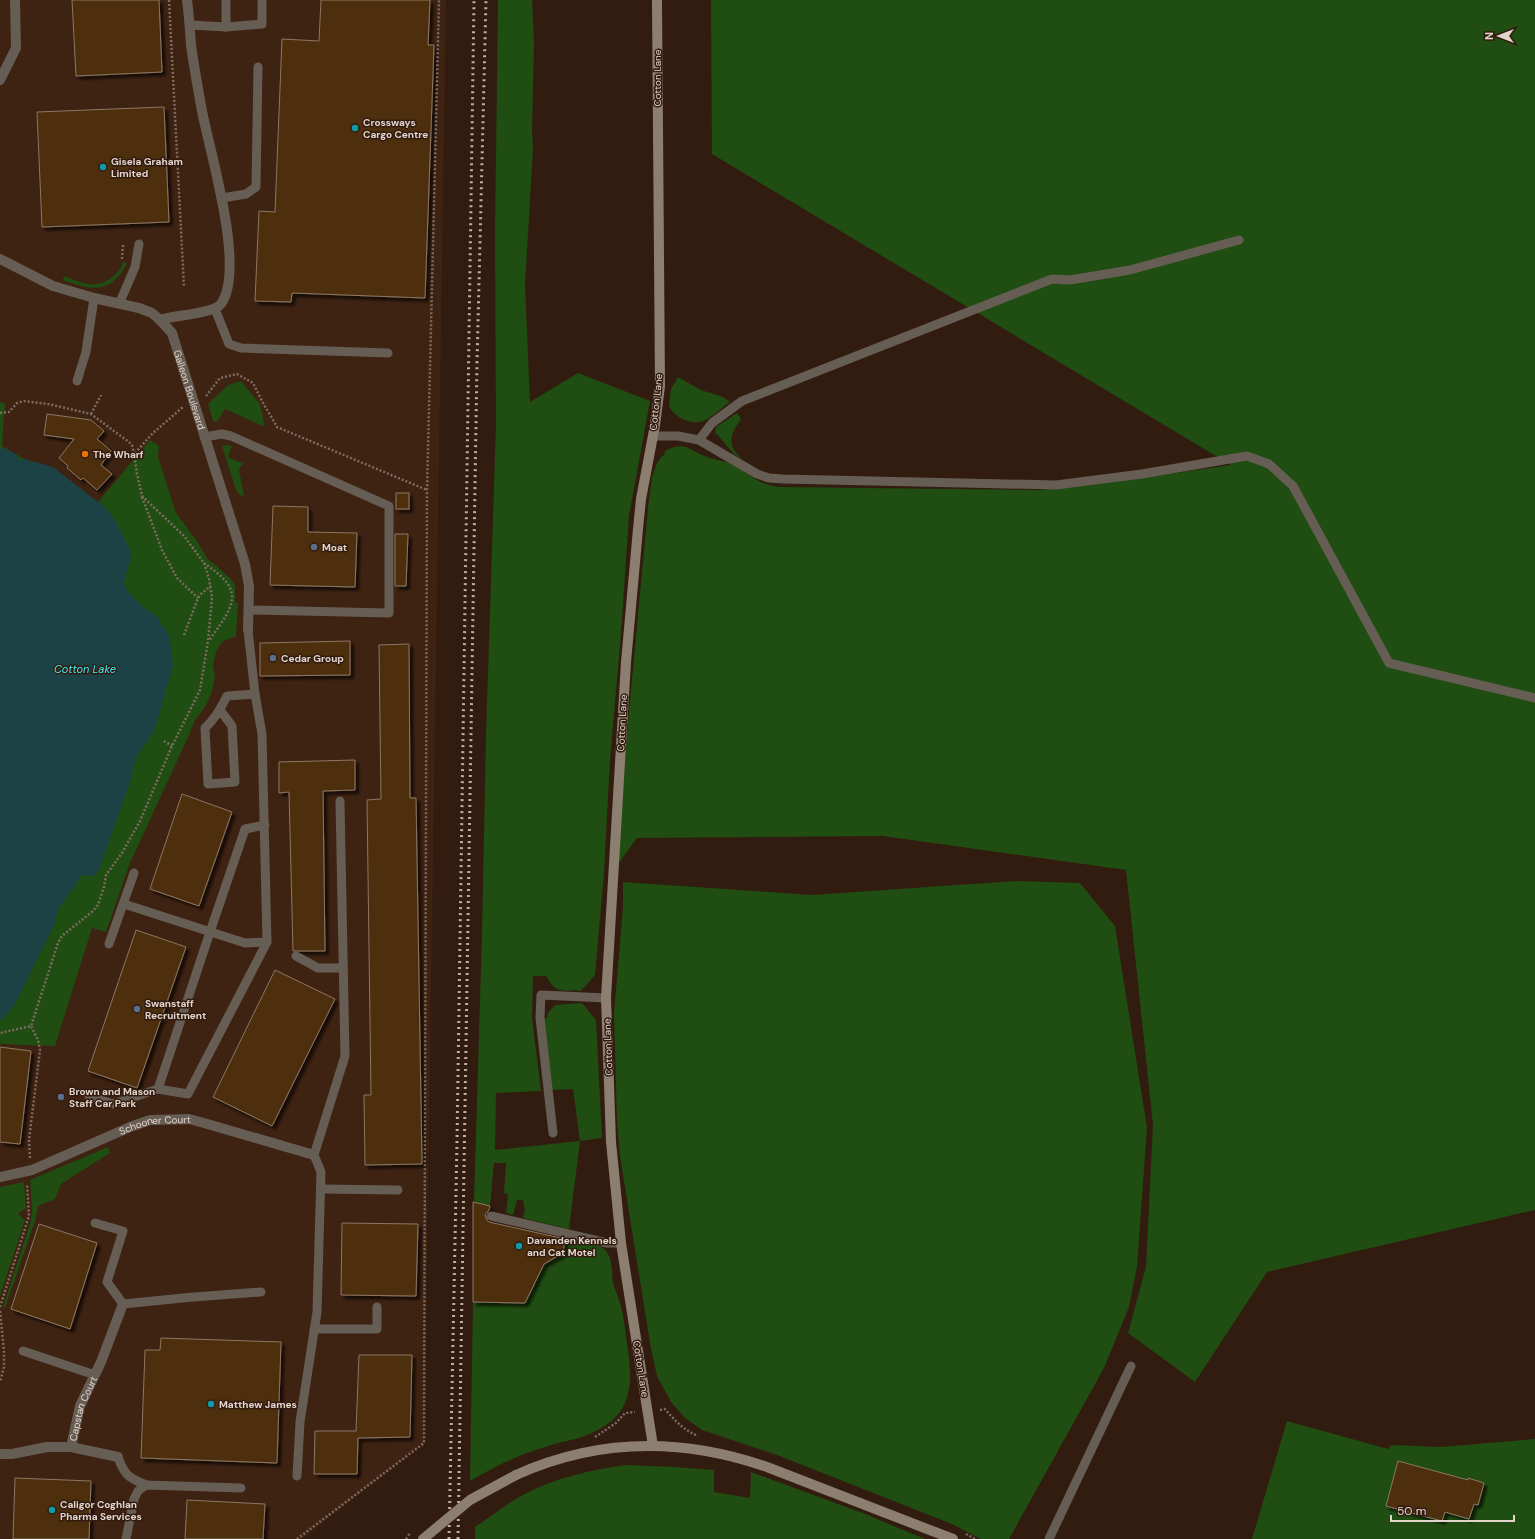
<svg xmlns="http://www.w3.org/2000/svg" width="1535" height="1539" viewBox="0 0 1535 1539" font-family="'DM Sans',sans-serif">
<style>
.built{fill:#3e2212}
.green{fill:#204d11}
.water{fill:#1d4245}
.building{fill:#4e2f0d;stroke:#8c7763;filter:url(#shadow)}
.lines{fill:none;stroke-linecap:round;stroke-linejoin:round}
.path{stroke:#7e6b61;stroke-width:2.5;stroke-dasharray:2 2;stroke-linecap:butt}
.lane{stroke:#665d54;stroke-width:9}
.street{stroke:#665d54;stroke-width:10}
.secondary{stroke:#8d7f70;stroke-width:10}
.rail{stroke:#bfaea5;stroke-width:3;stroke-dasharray:2 4;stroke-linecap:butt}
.secondary-bridge{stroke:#8d7f70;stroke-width:10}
.culture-dot{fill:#0f9aa8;stroke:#321c10;stroke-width:1.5}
.food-dot{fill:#e8710a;stroke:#321c10;stroke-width:1.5}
.service-dot{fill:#5c6f8a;stroke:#321c10;stroke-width:1.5}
.labels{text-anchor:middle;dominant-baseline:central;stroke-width:3;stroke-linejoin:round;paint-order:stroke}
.street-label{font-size:10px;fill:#e3d4cc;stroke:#321c10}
.poi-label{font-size:10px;font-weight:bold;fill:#e3d4cc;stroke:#321c10;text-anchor:start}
.water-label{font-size:11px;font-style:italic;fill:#3aeffa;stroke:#321c10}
</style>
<defs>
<filter id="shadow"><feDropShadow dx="3.5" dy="3.5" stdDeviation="1" flood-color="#0009"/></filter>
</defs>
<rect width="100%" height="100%" fill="#321c10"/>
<polygon class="built" points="0,0 446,0 424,1443 302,1539 0,1539"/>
<g class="green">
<path d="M498,0H532L534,42L532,132L533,148L525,285L530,402L578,373L650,401L629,516L621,633L610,760L604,873L595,975L581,991C562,990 556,994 546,976H533L532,1018L541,1091L496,1093L495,1150L580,1141L573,1089L552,1090L544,1018H547L548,1013L555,1005L582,1003L596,1020L602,1138L580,1141L569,1229L523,1218L525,1210L523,1200H517L513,1215L506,1213L508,1194L504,1193L506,1163H494L490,1206L474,1202L482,934L486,736L496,424L495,235Z"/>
<path d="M711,0H1535V1210L1267,1272L1195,1382L1128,1333L1146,1267L1153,1125L1126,870L883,836L637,838L618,864L627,733L648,508L652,477L657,463L662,456H664L665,451C686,440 689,451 707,457C716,460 726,461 734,465C751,475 757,484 778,487L1038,490L1084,486L1231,465L712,154Z"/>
<path d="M123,262L127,263C112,294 91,291 63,280L64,276C72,279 80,283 89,284C103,286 119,276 123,262Z"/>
<path d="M678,377L701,390L723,397L730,402C722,407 715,415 707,419C695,427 675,419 669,406L671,389Z"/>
<polygon points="241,381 260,404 265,427 225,409 217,422 213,421 208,404 228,385"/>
<polygon points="0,402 5,403 2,446 98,502 150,440 159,446 158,457 176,513 197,541 207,558 231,579 235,585 235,602 238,603 236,636 222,642 216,652 213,666 215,675 212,692 205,707 195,720 189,735 130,863 106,932 92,928 55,1046 0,1044"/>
<path d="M737,413L741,419C730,435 726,445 743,460L734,454L715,432L716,427Z"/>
<polygon points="228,445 232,446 228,457 244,464 241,466 239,470 244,496 240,495 236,490 222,446"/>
<polygon points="1015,881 1080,883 1115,926 1147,1128 1137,1267 1129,1307 1104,1368 1009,1539 981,1539 952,1524 777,1455 702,1430 685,1418 671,1402 657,1376 651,1349 620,1156 617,1121 614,1014 623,907 623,882 812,895"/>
<polygon points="108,1147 110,1153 61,1184 55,1199 38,1206 35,1221 5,1308 3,1307 31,1220 32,1210 30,1180"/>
<polygon points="24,1182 26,1208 18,1214 25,1220 0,1296 0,1187"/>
<path d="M565,1238C576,1241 591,1242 601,1247C614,1254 611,1271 613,1283C615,1289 618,1296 620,1303C624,1316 625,1330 627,1344C633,1382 634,1413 594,1432C579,1440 561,1441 545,1447C518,1455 494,1467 470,1481L473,1302L525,1303L544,1264L563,1253Z"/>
<polygon points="1287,1421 1388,1449 1392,1445 1441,1447 1535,1439 1535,1539 1252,1539"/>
<path d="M626,1465L675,1467L714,1470V1492L750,1498L751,1472L865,1514L925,1539H475V1527C490,1517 505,1505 521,1496C554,1478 589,1470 626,1465Z"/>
</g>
<polygon class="water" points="0,448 7,449 17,455 19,460 24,459 53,467 102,505 112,515 130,549 131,556 124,582 127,591 143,607 159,618 159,623 168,632 172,654 173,667 154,731 136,757 130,782 98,872 94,876 82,875 58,910 55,923 14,1006 0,1021"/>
<g class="building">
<polygon points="72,0 159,0 162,72 76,76"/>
<polygon points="321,0 430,0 428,45 434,45 425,298 292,293 291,302 255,301 259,211 275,212 282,39 319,41"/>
<polygon points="164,107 169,222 42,227 37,112"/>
<polygon points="47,414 91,420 104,431 97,439 111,451 101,465 112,474 97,490 83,478 81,480 67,468 68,466 59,458 74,439 44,435"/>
<rect x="396" y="493" width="13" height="16"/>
<polygon points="273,506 308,507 308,532 357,533 355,587 270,585"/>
<polygon points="395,534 408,534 406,586 395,586"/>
<polygon points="350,641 350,675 260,676 260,643"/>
<polygon points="409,644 410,798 416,798 422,1164 365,1165 364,1095 371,1095 367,800 381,799 379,645"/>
<polygon points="355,760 355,790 323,791 325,951 293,951 289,792 279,793 279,762"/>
<polygon points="182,794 232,812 199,906 150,889"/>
<polygon points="136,930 186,947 137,1088 88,1071"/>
<polygon points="275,970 335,999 272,1126 213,1097"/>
<polygon points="0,1047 31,1051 20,1144 0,1142"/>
<polygon points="473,1202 490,1206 489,1210 485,1215 487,1220 489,1222 565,1239 563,1253 544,1264 525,1303 473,1302"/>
<polygon points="342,1223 418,1224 416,1296 341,1295"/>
<polygon points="39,1224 97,1243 70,1329 11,1309"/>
<polygon points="161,1338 281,1342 277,1463 141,1458 145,1350 160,1350"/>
<polygon points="359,1355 412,1355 410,1437 358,1438 357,1474 314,1474 315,1431 356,1431"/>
<polygon points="1398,1461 1468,1480 1468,1478 1484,1483 1478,1505 1474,1504 1469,1519 1445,1512 1442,1521 1386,1506"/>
<polygon points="15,1478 91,1481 89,1539 13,1539"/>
<polygon points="187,1500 265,1504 263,1539 185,1539"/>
</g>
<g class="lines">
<g class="path">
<polyline points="169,0 184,287"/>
<polyline points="122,259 123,245"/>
<polyline points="206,396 220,378 237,374 253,383 262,401 277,427 427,490"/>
<polyline points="0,413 9,412 17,403 24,401 48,404 91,414 129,442 132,445 134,453 137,474 142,496 184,536 204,563 209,578 212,598 208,641 200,690 172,746 140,821 122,853 106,875 104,887 98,905 93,911 62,936 58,943 31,1026 0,1033"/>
<polyline points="91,414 101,395"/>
<polyline points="135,453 153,433 183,407"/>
<polyline points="142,497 162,550 177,578 198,598"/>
<path d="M204,563C212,569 224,577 229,586C240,604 218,626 209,641"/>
<polyline points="184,635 198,598 202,593 211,586"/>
<polyline points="164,741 172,746"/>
<polyline points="30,1158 29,1140 40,1050 38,1040 31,1026"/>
<polyline points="0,1307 29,1216 27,1184"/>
<polyline points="0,1311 4,1352 4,1367 0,1382"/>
<path d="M660,1410L665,1409C675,1421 684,1430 698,1436"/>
<polyline points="595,1437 616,1423 625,1413 635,1412"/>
<polyline points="966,1534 975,1539"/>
<polyline points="297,1539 424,1443 427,490 439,0"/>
<polyline points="406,1539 410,1533"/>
</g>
<g class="lane">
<polyline points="190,25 226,27 262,24 262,0"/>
<polyline points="226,27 226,0"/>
<polyline points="222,198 246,194 256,187 258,67"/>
<polyline points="119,304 135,267 139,244"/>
<polyline points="215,309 229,344 241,348 388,353"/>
<polyline points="77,381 86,352 94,298"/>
<polyline points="653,436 678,436 699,440 757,474 769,478 783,479 1056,485 1142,474 1247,456 1269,464 1293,486 1389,663 1535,698"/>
<polyline points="204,437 222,434 231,436 389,506 389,613 249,610"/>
<polyline points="699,440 712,423 742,401 1052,279 1070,280 1130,270 1239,240"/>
<polyline points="248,630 255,694 262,734 267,942 188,1094 158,1089 208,938 245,829 265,825"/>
<path d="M220,710L232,726L235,782L208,784L205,728C215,719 220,709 227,696L255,694"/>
<polyline points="124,904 245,943 267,942"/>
<polyline points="109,944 134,873"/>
<polyline points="296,956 318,968 343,968"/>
<polyline points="89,1096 113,1104 158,1089"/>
<polyline points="553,1133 540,1018 541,995 606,998"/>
<polyline points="321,1189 398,1190"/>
<polyline points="491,1216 607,1243 621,1243"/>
<path d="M95,1223L123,1231L107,1282L123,1304C169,1299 215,1295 261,1292"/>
<polyline points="314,1329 377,1329 377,1307"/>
<polyline points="23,1351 95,1375"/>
<path d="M118,1457C124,1475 129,1478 146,1485"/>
<polyline points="297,1476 300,1422 317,1312 321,1172 314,1155 345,1056 340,801"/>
<polyline points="126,1539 134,1499 138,1491 146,1485 241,1488"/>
<polyline points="1049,1539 1131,1366"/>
</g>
<g class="street">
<polyline points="0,80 16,48 15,0"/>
<path id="s1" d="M0,259L53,286L94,298L139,308L152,313L160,320L172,333L245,564L249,586L248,630"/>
<path d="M160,320C174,315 213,314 221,304C246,269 210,153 202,111C198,89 194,67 191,45C190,30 189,15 187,0"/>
<path id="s2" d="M0,1177L32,1170L130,1127L150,1120L189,1119L204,1123L314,1155"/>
<polyline points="71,1447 118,1457"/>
<path id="s3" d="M0,1454H12L47,1447H71L80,1406L101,1362L123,1304"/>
</g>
<g class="secondary">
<polyline points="653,1446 621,1243 611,1142 606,998 626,662 638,529 641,499 655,425 660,386 657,0"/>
<path d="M516,1475C598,1438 683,1438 767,1467L953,1539"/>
</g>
<g class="rail">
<polyline points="449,1539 457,1142 474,0"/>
<polyline points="458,1539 477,363 486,0"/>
</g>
<polyline class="secondary-bridge" points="423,1539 470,1500 516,1475"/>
</g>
<g class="culture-dot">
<circle cx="355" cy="128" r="4"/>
<circle cx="103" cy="167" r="4"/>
<circle cx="519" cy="1246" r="4"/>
<circle cx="211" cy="1404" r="4"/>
<circle cx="52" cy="1510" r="4"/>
</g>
<circle class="food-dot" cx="85" cy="454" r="4"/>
<g class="service-dot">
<circle cx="314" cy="547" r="4"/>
<circle cx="273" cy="658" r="4"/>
<circle cx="137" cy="1009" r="4"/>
<circle cx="61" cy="1097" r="4"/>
</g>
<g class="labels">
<g class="street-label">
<text transform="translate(657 78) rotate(-90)">Cotton Lane</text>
<text stroke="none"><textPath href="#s1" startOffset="250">Galleon Boulevard</textPath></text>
<text transform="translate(656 402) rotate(-84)">Cotton Lane</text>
<text transform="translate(622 723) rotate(-87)">Cotton Lane</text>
<text transform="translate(608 1047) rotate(-92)">Cotton Lane</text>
<text stroke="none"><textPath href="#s2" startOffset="165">Schooner Court</textPath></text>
<text transform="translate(641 1369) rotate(81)">Cotton Lane</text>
<text stroke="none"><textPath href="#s3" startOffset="112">Capstan Court</textPath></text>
</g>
<g class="poi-label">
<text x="363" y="122">Crossways<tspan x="363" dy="12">Cargo Centre</tspan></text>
<text x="111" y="161">Gisela Graham<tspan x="111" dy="12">Limited</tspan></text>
<text x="93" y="454">The Wharf</text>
<text x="322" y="547">Moat</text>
<text x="281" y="658">Cedar Group</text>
<text x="145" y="1003">Swanstaff<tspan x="145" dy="12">Recruitment</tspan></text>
<text x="69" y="1091">Brown and Mason<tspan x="69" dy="12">Staff Car Park</tspan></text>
<text x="527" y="1240">Davanden Kennels<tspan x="527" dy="12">and Cat Motel</tspan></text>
<text x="219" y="1404">Matthew James</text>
<text x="60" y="1504">Caligor Coghlan<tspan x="60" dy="12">Pharma Services</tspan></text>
</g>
<g class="water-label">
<text x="85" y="669">Cotton Lake</text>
</g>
</g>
<g transform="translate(1499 36) rotate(270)" stroke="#321c10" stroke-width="3" paint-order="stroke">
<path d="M0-3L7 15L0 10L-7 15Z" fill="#e3d4cc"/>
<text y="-6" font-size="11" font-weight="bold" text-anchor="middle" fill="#e3d4cc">N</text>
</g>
<path d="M1391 1515v6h123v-6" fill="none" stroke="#e3d4cc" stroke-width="2"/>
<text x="1397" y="1515" font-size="12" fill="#e3d4cc" stroke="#321c10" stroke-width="3" paint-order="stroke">50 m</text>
</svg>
